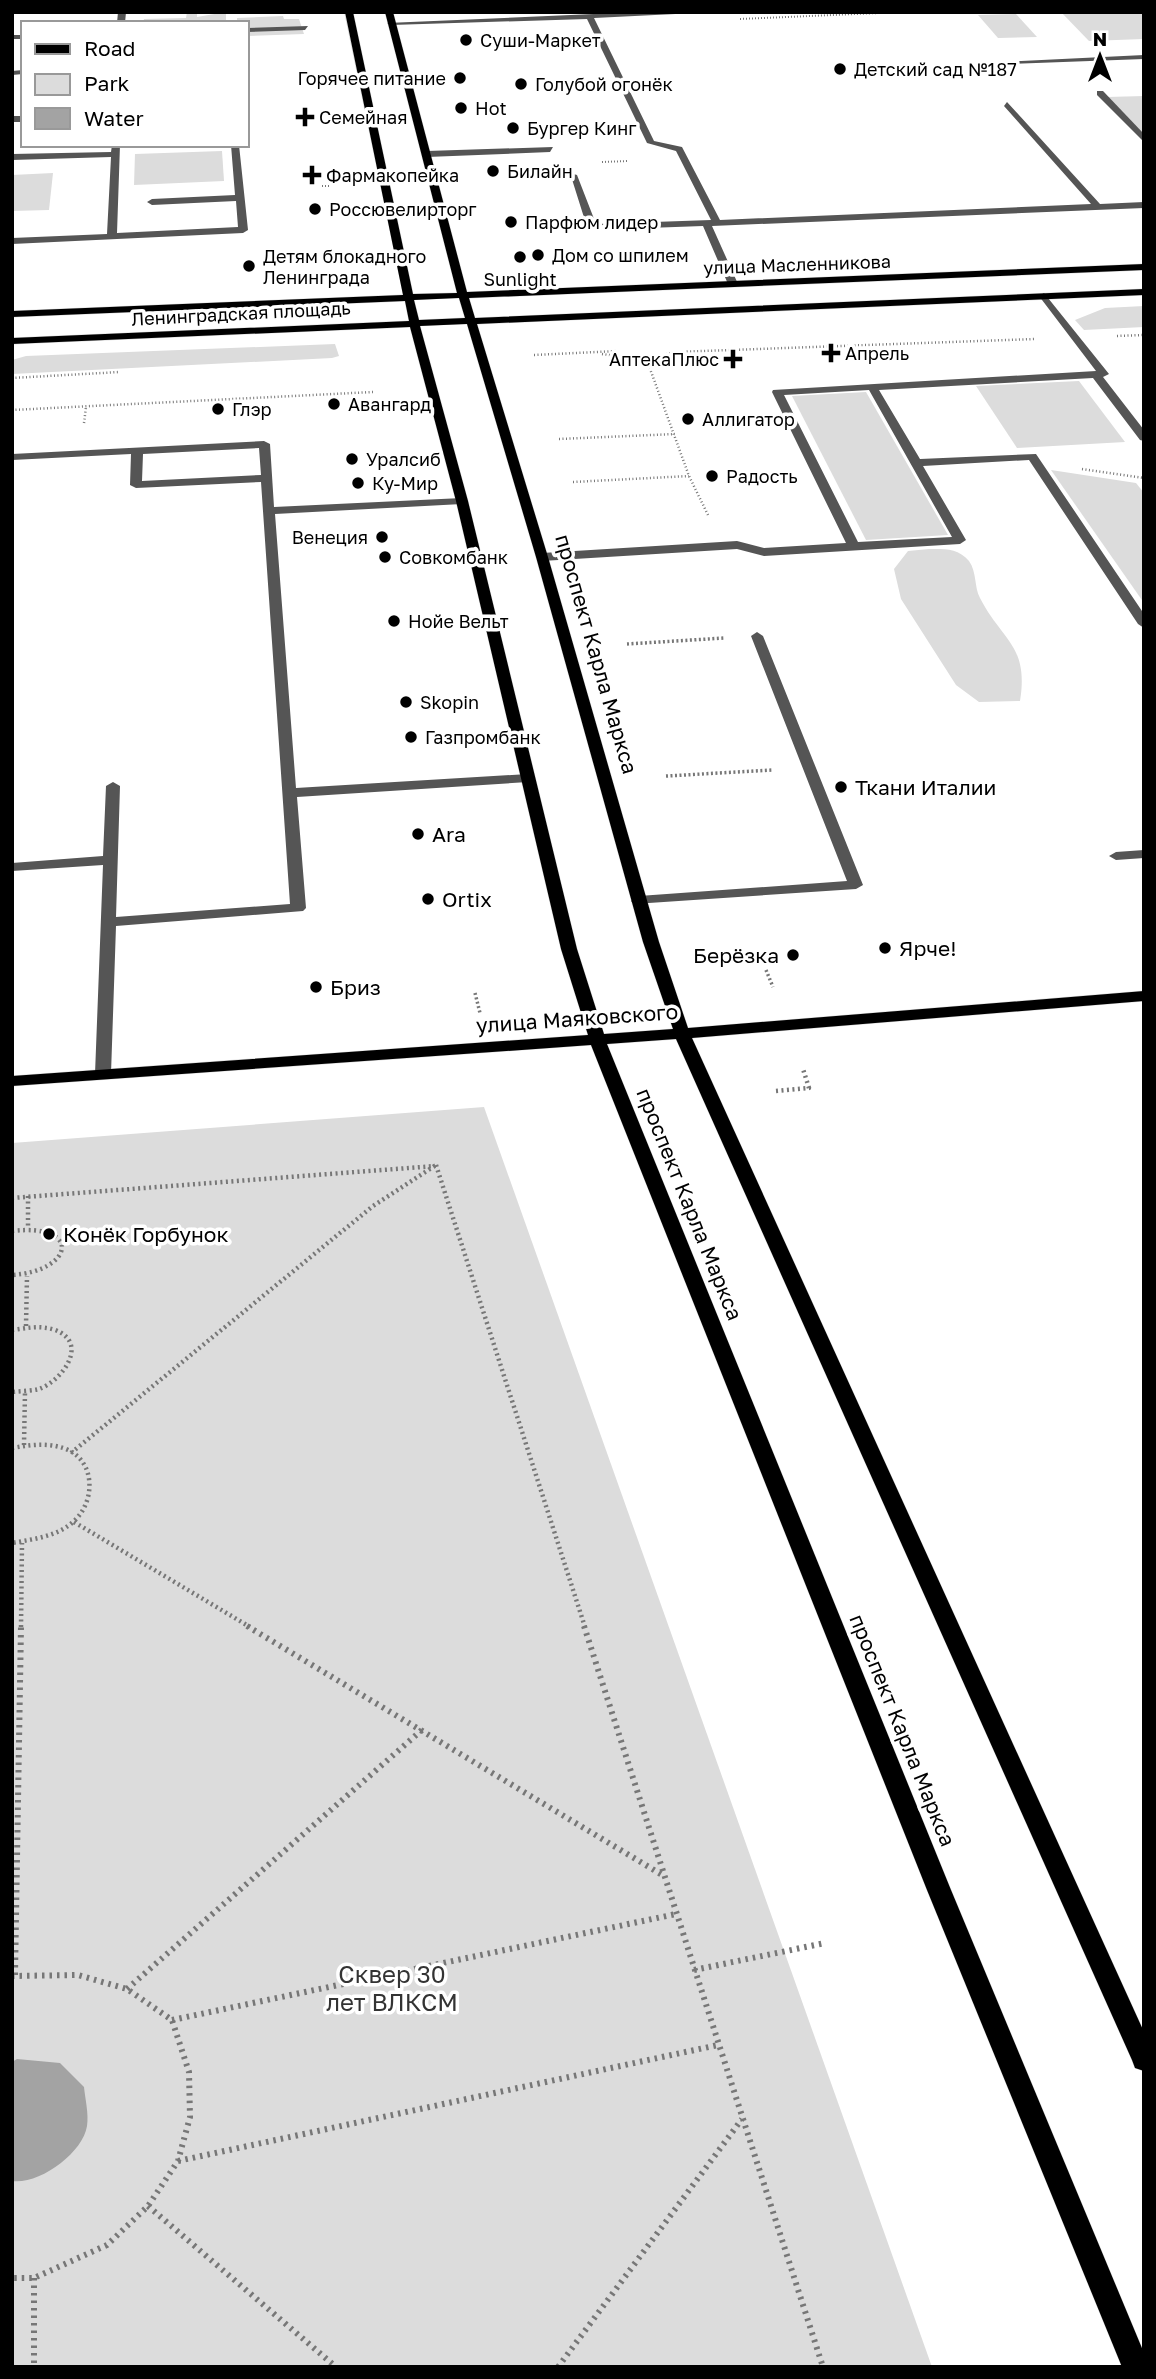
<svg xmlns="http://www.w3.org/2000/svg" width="1156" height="2379" viewBox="0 0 1156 2379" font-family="'Golos Text',sans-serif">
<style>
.green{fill:#dcdcdc}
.water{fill:#a3a3a3}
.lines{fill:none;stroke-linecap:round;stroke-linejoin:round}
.major-casing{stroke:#dbdbdb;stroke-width:1}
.path-far4{stroke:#777;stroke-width:2;stroke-dasharray:1 2;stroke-linecap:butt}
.path-far3{stroke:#777;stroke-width:2.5;stroke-dasharray:1 2.5;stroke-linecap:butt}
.path-far2{stroke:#777;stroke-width:3.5;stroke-dasharray:2 2.5;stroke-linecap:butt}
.path-far1{stroke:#777;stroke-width:4.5;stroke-dasharray:2 3.5;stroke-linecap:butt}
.path{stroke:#777;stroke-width:6;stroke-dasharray:2.5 5;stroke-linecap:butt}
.minor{fill:#555;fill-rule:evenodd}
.major{fill:#000;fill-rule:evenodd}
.poi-dot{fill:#000;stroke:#fff;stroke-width:2.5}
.labels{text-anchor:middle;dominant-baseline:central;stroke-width:7;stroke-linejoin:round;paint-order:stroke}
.far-poi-label{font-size:18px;fill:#000;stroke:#fff;text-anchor:start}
.far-street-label{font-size:18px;fill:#000;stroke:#fff}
.street-label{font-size:21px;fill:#000;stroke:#fff}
.poi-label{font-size:21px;fill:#000;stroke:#fff;text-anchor:start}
.near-park-label{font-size:24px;fill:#333;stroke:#fff}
</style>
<rect width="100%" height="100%" fill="#fff"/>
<g class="green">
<polygon points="187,12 197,12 197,17 226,12 226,21 237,21 237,18 283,16 284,19 299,19 304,34 247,36 247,23 143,23 144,19 186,18"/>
<polygon points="1061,12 1144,12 1144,39 1089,41"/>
<polygon points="1016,14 1037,37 998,38 978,15"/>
<polygon points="1144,96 1144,135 1107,97"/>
<polygon points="222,151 224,181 134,185 135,154"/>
<polygon points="53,173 49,210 12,211 12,175"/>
<polygon points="1144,306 1144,327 1084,330 1075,320 1105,308"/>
<polygon points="335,344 339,356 332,358 12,374 12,360 26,356"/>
<polygon points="1079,381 1125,442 1017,448 976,386"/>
<polygon points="866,392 948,535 866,540 792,396"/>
<polygon points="1051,470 1136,483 1144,493 1144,603"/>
<path d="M929,549C945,549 958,548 969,561C977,572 974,587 980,598C1002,641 1029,645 1020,701L979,702L956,685L901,599L894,569L908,551Z"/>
<polygon points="484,1107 932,2367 12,2367 12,1143"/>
</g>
<path class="water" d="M17,2059L60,2063L84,2087C85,2098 89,2114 87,2126C83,2153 39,2185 12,2181V2062Z"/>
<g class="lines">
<defs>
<path id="major" d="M345,12H353L413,294L457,293L385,12H393L467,292L1144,264V270L469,298L475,318L1144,289V295L477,324L548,557L659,942L688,1028L1144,991V1001L692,1038L1144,2032V2071L1135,2068L1132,2060L676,1039L607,1044L951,1890L1144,2353V2367H1122L927,1890L591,1045L12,1086V1076L588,1035L561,949L456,501L410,327L12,344V338L409,321L405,301L12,317V311L403,295ZM459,298L465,318L419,320L414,300ZM467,324L536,557L643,942L673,1029L604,1034L577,949L468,501L420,326Z"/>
</defs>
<use href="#major" class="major-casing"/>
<g class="path-far4">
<polyline points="740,19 903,12"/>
<polyline points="602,162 628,161"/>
<polyline points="322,186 331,186"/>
</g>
<g class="path-far3">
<polyline points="1117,336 1144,335"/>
<polyline points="602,354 652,361"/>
<polyline points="534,355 617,351"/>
<polyline points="12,378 120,372"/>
<polyline points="12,410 373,392"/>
<polyline points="84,423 86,407"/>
<polyline points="559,439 675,434"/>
<polyline points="1082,469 1144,478"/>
<polyline points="573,482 689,476"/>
<polyline points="708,515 689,476 649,366 658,356 675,352 1034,339"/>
</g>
<g class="path-far2">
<polyline points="627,644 724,638"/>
<polyline points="666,776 773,770"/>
<polyline points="766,970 773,987"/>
<polyline points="475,993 480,1013"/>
</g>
<g class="path-far1">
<polyline points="776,1091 809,1088 803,1069"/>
<polyline points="436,1165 585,1627"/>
<polyline points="28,1196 28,1228"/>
<polyline points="12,1198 435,1166"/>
<path d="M12,1231C83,1223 74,1271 12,1275"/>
<polyline points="26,1326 27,1276"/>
<path d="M12,1330C27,1328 41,1325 55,1330C90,1343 62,1381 39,1389C31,1391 21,1391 12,1392"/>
<polyline points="24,1445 25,1392"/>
<path d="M12,1448C31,1445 47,1442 66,1449C96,1461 96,1502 73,1522C56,1537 33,1539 12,1543"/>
<polyline points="71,1453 373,1206 436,1165"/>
<polyline points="74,1522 250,1627"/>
<polyline points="21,1627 22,1543"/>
</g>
<g class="path">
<polyline points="247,1626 664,1876"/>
<polyline points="584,1626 823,2367"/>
<polyline points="694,1970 825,1943"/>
<polyline points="15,1975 21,1626"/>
<polyline points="12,1976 78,1975 127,1989 172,2020 189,2072 190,2117 178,2161 148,2206 107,2245 34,2278 12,2278"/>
<polyline points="127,1989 423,1729"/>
<polyline points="172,2020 676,1914"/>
<polyline points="178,2161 718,2045"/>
<polyline points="148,2206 336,2367"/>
<polyline points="34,2278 34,2367"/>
<polyline points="558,2367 742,2119"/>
</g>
<g class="minor">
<polygon points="118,12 126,12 125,23 117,23"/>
<polygon points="639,12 716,12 594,18 654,141 682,147 720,220 1091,204 1004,106 1007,102 1100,204 1144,202 1144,208 712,226 738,284 733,287 728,284 703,226 592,230 587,227 570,173 577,175 596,224 711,220 676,151 647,143 587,19 391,25 387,23"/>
<polygon points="308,26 305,30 247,32 247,28"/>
<rect x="12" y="35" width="11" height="4"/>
<polygon points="1144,55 1144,59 1007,64 1003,62"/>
<polygon points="23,70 23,74 12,75 12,71"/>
<polygon points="1097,91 1103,91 1144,134 1144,142 1097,95"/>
<rect x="12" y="116" width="11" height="6"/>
<polygon points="112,145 120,145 117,233 238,227 236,201 152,205 147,202 152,199 235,195 231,145 239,145 248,230 243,233 12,244 12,238 107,234 111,157 12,160 12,154 111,152"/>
<polygon points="553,147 550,152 427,157 423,154 427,151"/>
<path d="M1044,293L1109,374L1103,377L1144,430V441L1140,440L1093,378L879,390L920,459L1036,454L1144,614V628L1138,624L1029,460L923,466L966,540L960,544L764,556L737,549L542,561L536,557L542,553L737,541L764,548L846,543L772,392L773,390L1096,371L1039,296ZM869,390L952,537L858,542L784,395Z"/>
<path d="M264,441L270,444L274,507L462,498L468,501L462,504L275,514L296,788L528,774L535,778L528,782L297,797L306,908L303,911L116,926L111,1074L109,1078H97L95,1074L103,865L12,871V863L103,856L106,786L113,782L120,786L116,917L290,904L261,482L136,488L130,485L131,454L12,460V454ZM259,448L261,475L142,481L143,454Z"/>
<polygon points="757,632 763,636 863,885 856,889 634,904 631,901 634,898 639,896 847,881 751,636"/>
<polygon points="1144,850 1144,858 1116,860 1109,856 1116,852"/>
</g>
<use href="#major" class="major"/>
</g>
<g class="poi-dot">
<circle cx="466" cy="40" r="7"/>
<circle cx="840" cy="69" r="7"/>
<circle cx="460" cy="78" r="7"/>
<circle cx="521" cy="84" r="7"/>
<circle cx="461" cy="108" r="7"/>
<path d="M301.5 106.5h7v7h7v7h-7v7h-7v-7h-7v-7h7z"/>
<circle cx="513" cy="128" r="7"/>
<circle cx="493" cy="171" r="7"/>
<path d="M308.5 164.5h7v7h7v7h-7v7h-7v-7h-7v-7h7z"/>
<circle cx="315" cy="209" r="7"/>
<circle cx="511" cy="222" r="7"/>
<circle cx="538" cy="255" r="7"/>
<circle cx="520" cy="257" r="7"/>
<circle cx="249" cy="266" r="7"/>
<path d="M827.5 342.5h7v7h7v7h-7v7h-7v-7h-7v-7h7z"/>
<path d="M729.5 348.5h7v7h7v7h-7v7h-7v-7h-7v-7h7z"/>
<circle cx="334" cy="404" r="7"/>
<circle cx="218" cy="409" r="7"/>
<circle cx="688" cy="419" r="7"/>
<circle cx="352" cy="459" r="7"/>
<circle cx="712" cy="476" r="7"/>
<circle cx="358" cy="483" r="7"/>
<circle cx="382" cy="537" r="7"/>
<circle cx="385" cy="557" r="7"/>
<circle cx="394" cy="621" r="7"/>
<circle cx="406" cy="702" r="7"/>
<circle cx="411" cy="737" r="7"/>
<circle cx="841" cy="787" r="7"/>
<circle cx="418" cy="834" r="7"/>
<circle cx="428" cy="899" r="7"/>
<circle cx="885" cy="948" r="7"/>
<circle cx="793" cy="955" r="7"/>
<circle cx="316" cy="987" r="7"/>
<circle cx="49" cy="1234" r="7"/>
</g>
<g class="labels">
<g class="far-poi-label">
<text x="480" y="40">Суши-Маркет</text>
<text x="854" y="69">Детский сад №187</text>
<text x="446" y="78" text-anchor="end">Горячее питание</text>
<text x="535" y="84">Голубой огонёк</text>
<text x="475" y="108">Hot</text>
<text x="319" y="117">Семейная</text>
<text x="527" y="128">Бургер Кинг</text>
<text x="507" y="171">Билайн</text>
<text x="326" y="175">Фармакопейка</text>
<text x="329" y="209">Россювелирторг</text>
<text x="525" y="222">Парфюм лидер</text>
<text x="552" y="255">Дом со шпилем</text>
<text x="263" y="256">Детям блокадного<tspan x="263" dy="21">Ленинграда</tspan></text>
<text x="520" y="279" text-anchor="middle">Sunlight</text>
<text x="845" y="353">Апрель</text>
<text x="719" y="359" text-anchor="end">АптекаПлюс</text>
<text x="348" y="404">Авангард</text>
<text x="232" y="409">Глэр</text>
<text x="702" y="419">Аллигатор</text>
<text x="366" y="459">Уралсиб</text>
<text x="726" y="476">Радость</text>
<text x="372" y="483">Ку-Мир</text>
<text x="368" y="537" text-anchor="end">Венеция</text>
<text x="399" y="557">Совкомбанк</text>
<text x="408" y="621">Нойе Вельт</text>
<text x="420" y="702">Skopin</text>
<text x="425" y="737">Газпромбанк</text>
</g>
<g class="far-street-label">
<text transform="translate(797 264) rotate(-2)">улица Масленникова</text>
<text transform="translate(241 313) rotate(-3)">Ленинградская площадь</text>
</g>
<g class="street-label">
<text transform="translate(597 654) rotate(74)">проспект Карла Маркса</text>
<text transform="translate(577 1018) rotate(-4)">улица Маяковского</text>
<text transform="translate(690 1204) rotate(68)">проспект Карла Маркса</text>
<text transform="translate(903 1730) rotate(68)">проспект Карла Маркса</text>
</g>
<g class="poi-label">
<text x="855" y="787">Ткани Италии</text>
<text x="432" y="834">Ara</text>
<text x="442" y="899">Ortix</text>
<text x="899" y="948">Ярче!</text>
<text x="779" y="955" text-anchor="end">Берёзка</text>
<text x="330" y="987">Бриз</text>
<text x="63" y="1234">Конёк Горбунок</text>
</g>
<g class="near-park-label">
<text x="392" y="1973">Сквер 30<tspan x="392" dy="28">лет ВЛКСМ</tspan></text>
</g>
</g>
<rect width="1156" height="2379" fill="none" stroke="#000000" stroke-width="28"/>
<rect x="21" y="21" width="228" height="126" fill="#ffffff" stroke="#999999" stroke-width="2"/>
<rect x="35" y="44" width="35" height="10" fill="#000000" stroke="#999999" stroke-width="2"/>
<text x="84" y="56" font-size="21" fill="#000000">Road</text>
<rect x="35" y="74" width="35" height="21" fill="#dcdcdc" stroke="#999999" stroke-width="2"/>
<text x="84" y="91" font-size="21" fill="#000000">Park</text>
<rect x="35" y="108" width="35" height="21" fill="#a3a3a3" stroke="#999999" stroke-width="2"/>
<text x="84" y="126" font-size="21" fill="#000000">Water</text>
<g transform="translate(1100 56)" stroke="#ffffff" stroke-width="5" paint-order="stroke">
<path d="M0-5L12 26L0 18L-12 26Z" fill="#000000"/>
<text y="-10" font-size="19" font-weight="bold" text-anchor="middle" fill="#000000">N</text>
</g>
</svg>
